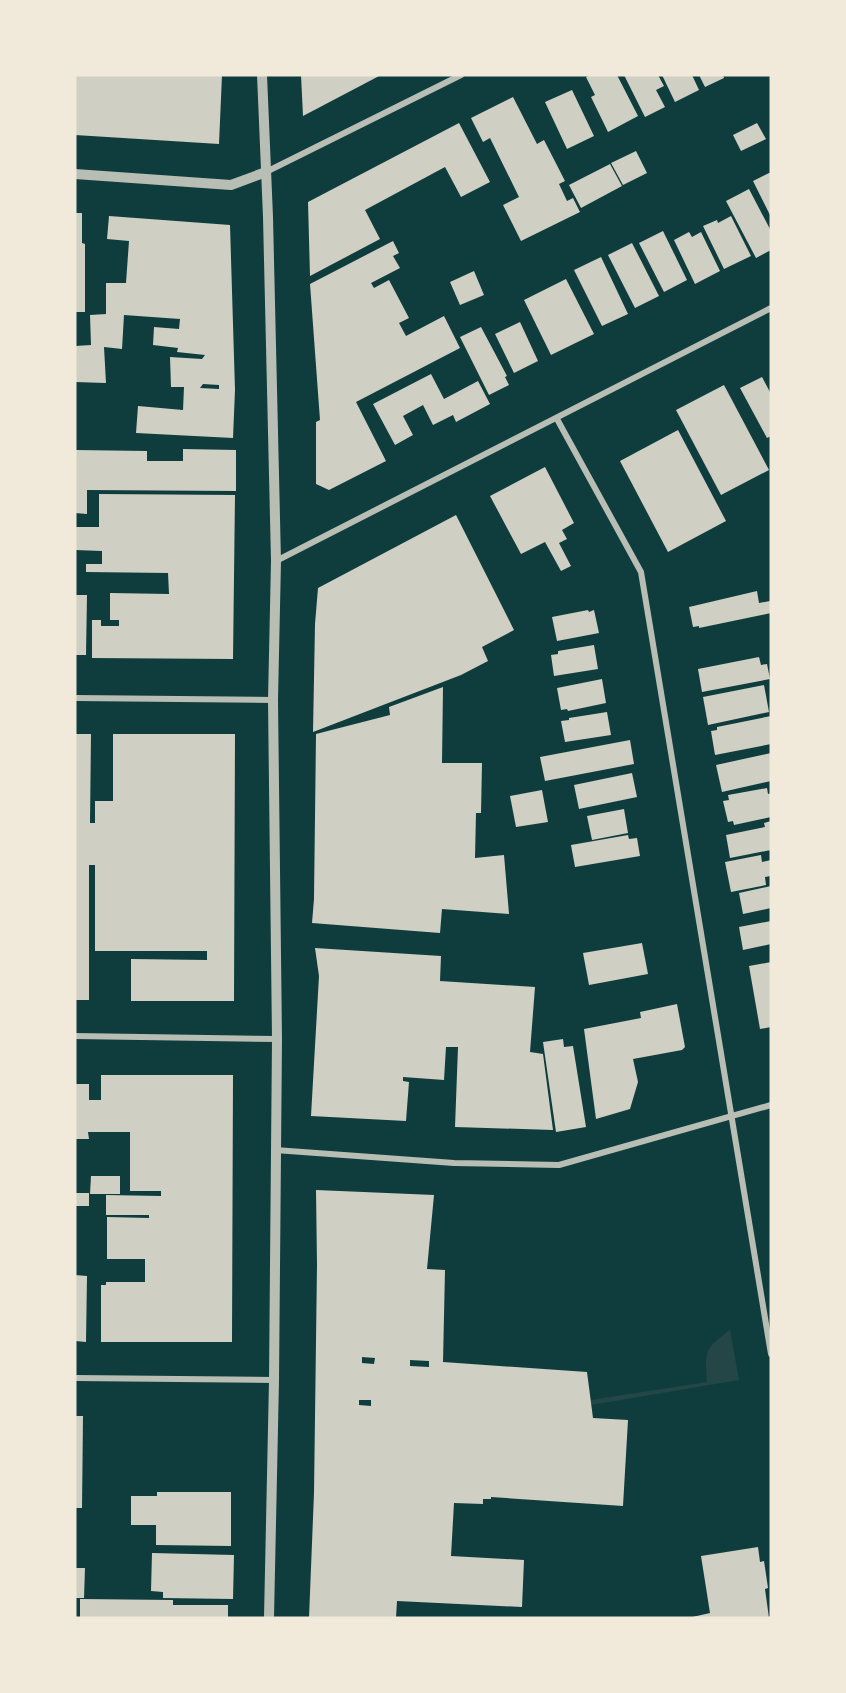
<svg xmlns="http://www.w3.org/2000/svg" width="846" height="1693" viewBox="0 0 846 1693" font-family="'Playfair Display',serif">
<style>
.green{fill:#244646}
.building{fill:#cfcfc3;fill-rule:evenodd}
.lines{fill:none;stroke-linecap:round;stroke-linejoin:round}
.minor{stroke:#b8beb3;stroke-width:6}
.tertiary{stroke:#b8beb3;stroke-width:10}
</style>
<rect width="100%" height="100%" fill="#0f3d3e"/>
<path class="green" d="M730,1330L739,1380L591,1405V1400L707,1382C705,1351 704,1349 730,1330Z"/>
<g class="building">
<polygon points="75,75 222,75 219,144 75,135"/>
<polygon points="301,75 381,75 303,116"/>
<polygon points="590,75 617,75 638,116 608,132 591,97 595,95 586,77"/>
<polygon points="624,75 658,75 664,86 656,90 665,107 645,117"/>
<polygon points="662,75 692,75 699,90 675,102"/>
<polygon points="699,75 723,75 724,78 705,87"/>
<polygon points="572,90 594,136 567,149 545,102"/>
<polygon points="513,97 537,144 544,140 565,181 559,184 567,201 573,198 580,212 521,241 503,205 519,197 490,138 483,142 471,118"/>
<polygon points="459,123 490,182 461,197 445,167 365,210 380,239 310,276 308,202"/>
<polygon points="757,123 766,139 741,151 733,135"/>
<polygon points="636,151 647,173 623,185 611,163"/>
<polygon points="610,164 622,186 581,208 569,185"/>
<polygon points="771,172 771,217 753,181"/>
<polygon points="749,189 771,231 771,250 756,258 726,201"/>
<polygon points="75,213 82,213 82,243 85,244 85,312 75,312"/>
<path d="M109,216L230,225L235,390L233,438L136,433L138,406L183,410L184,387H171L170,357L202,359L205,355L177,352L178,348L153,345L154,327L179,329L180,319L124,315L122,349L104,347L106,383L75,382V346L91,345L90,315L106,314V283H126L129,241L107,239ZM203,384L219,385V389L200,388Z"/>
<polygon points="731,216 751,256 724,269 703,226 717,220 718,223"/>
<polygon points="663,231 687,280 664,292 639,243"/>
<polygon points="689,232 692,237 701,232 720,271 695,284 674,240"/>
<polygon points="393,241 399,253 393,256 400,268 371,283 374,288 389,280 409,318 399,323 406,336 444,316 460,348 356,402 386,461 329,490 316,484 316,422 320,420 310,284"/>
<polygon points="632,243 659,296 635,308 608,255"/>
<polygon points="601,257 628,314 602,326 574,270"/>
<polygon points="474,271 484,295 460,305 450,282"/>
<polygon points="566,279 594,334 551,355 524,300"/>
<polygon points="520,322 538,361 514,373 495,334"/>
<polygon points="481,327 507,376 505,377 509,385 489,395 460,337"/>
<polygon points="431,374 444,399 478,381 490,404 456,422 453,415 433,425 423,405 403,416 413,435 395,445 373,404"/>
<polygon points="762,377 771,394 771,436 767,438 740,388"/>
<polygon points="724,385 769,470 721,495 676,410"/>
<polygon points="678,430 726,521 668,552 620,461"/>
<polygon points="183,449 236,450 236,491 87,490 87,514 75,513 75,450 147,451 147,461 183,461"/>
<polygon points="545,467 574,523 562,530 567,539 559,543 571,566 561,571 545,542 521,554 490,496"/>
<polygon points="99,494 235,495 233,659 92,658 92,620 101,620 101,626 119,626 119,620 110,620 110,593 169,594 168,573 86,572 86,564 102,564 102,551 75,550 75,527 99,527"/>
<polygon points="456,515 514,630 482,647 488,661 461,675 313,732 315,624 318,588"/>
<polygon points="757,591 759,603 770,601 771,613 699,628 699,626 693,627 689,607"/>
<polygon points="75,595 87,595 86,655 75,655"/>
<polygon points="588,610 589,612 594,610 599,633 557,641 552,617"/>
<polygon points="594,645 598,669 554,676 551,655 558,654 558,651"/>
<polygon points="759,657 761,665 767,664 770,679 702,692 698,669"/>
<polygon points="602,679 606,703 568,711 567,709 561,710 557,688"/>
<polygon points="764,685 769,712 708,725 703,697"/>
<polygon points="443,687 442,763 482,763 481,813 476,813 475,858 504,855 509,914 442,909 440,933 312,923 314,899 316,734 390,715 389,707"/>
<polygon points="607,712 611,735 565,742 561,721 569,720 569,718"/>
<polygon points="771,716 771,744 715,755 711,731 717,730 717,727"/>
<polygon points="75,734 91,734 90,823 95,823 95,801 113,801 113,734 235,734 234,1001 131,1001 131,959 207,960 207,951 95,951 95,865 89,865 89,1000 75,1000"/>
<polygon points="630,740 634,764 545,781 540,757"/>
<polygon points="771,753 771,781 722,792 716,765"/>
<polygon points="632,773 637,797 579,809 574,785"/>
<polygon points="767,788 768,794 771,793 771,817 734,825 733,821 728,822 723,801 729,800 728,795"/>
<polygon points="542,790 548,822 516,827 510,796"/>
<polygon points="624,809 628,833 592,840 587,816"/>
<polygon points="771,821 771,850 730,858 726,835 765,827 764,823"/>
<polygon points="628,835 629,839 637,838 640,856 575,867 571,845"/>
<polygon points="761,855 762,862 771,860 771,876 765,877 766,885 731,892 725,862"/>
<polygon points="771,886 771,908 743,914 739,893"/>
<polygon points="771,921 771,944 743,950 739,927"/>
<polygon points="642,943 648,974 589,985 583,953"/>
<polygon points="315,948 441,956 440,981 535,987 530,1052 543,1054 553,1130 455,1127 458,1047 446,1047 444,1080 403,1077 403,1081 409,1082 406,1121 311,1116 319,976"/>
<polygon points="771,962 771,1027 760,1029 749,966"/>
<polygon points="677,1004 685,1047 682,1050 633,1059 638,1082 630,1109 596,1119 584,1029 641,1018 640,1012"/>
<polygon points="563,1039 564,1047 573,1046 586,1127 556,1132 543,1042"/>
<polygon points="101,1075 233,1075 232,1342 101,1342 101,1285 106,1285 106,1282 145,1282 145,1259 107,1259 107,1217 149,1218 149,1215 106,1215 106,1195 161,1196 161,1191 130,1191 130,1132 88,1132 89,1139 75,1139 75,1084 89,1084 89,1100 101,1100"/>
<polygon points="91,1176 120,1176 120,1194 90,1194"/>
<path d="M316,1190L434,1195L427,1269L445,1270L443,1362L587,1372L593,1418L628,1420L623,1506L491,1497V1499H483V1504L454,1503L451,1556L524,1560L522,1607L397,1601L396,1618H309L314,1493L317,1265ZM362,1357L375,1358L374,1364L362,1363ZM410,1360L429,1361V1367L410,1366ZM359,1400H371V1406L359,1405Z"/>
<rect x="75" y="1193" width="14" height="13"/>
<polygon points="75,1275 87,1276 86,1342 75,1341"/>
<polygon points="75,1416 83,1416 82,1508 75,1508"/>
<polygon points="157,1492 231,1492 231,1546 156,1545 156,1525 131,1525 131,1496 157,1496"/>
<polygon points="758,1547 760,1562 764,1561 768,1588 765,1589 769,1618 688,1618 710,1613 701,1556"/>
<polygon points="152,1553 234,1555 233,1599 163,1598 163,1592 151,1591"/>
<polygon points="75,1568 85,1568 84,1598 75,1598"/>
<polygon points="80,1599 173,1600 173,1605 228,1605 228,1618 80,1618"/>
</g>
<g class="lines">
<g class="minor">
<polyline points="266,172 461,75"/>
<polyline points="557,419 641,572 771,1354"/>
<polyline points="276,561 771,308"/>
<polyline points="75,698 273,700"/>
<polyline points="75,1036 277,1039"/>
<polyline points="275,1150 454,1163 559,1165 771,1105"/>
<polyline points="75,1378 274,1380"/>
</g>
<g class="tertiary">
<polyline points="262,75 268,217 276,561 273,700 277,1039 274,1380 269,1618"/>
<polyline points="75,174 231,185 266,172"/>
</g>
</g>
<rect width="846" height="1693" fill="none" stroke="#f1e9da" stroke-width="153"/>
</svg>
